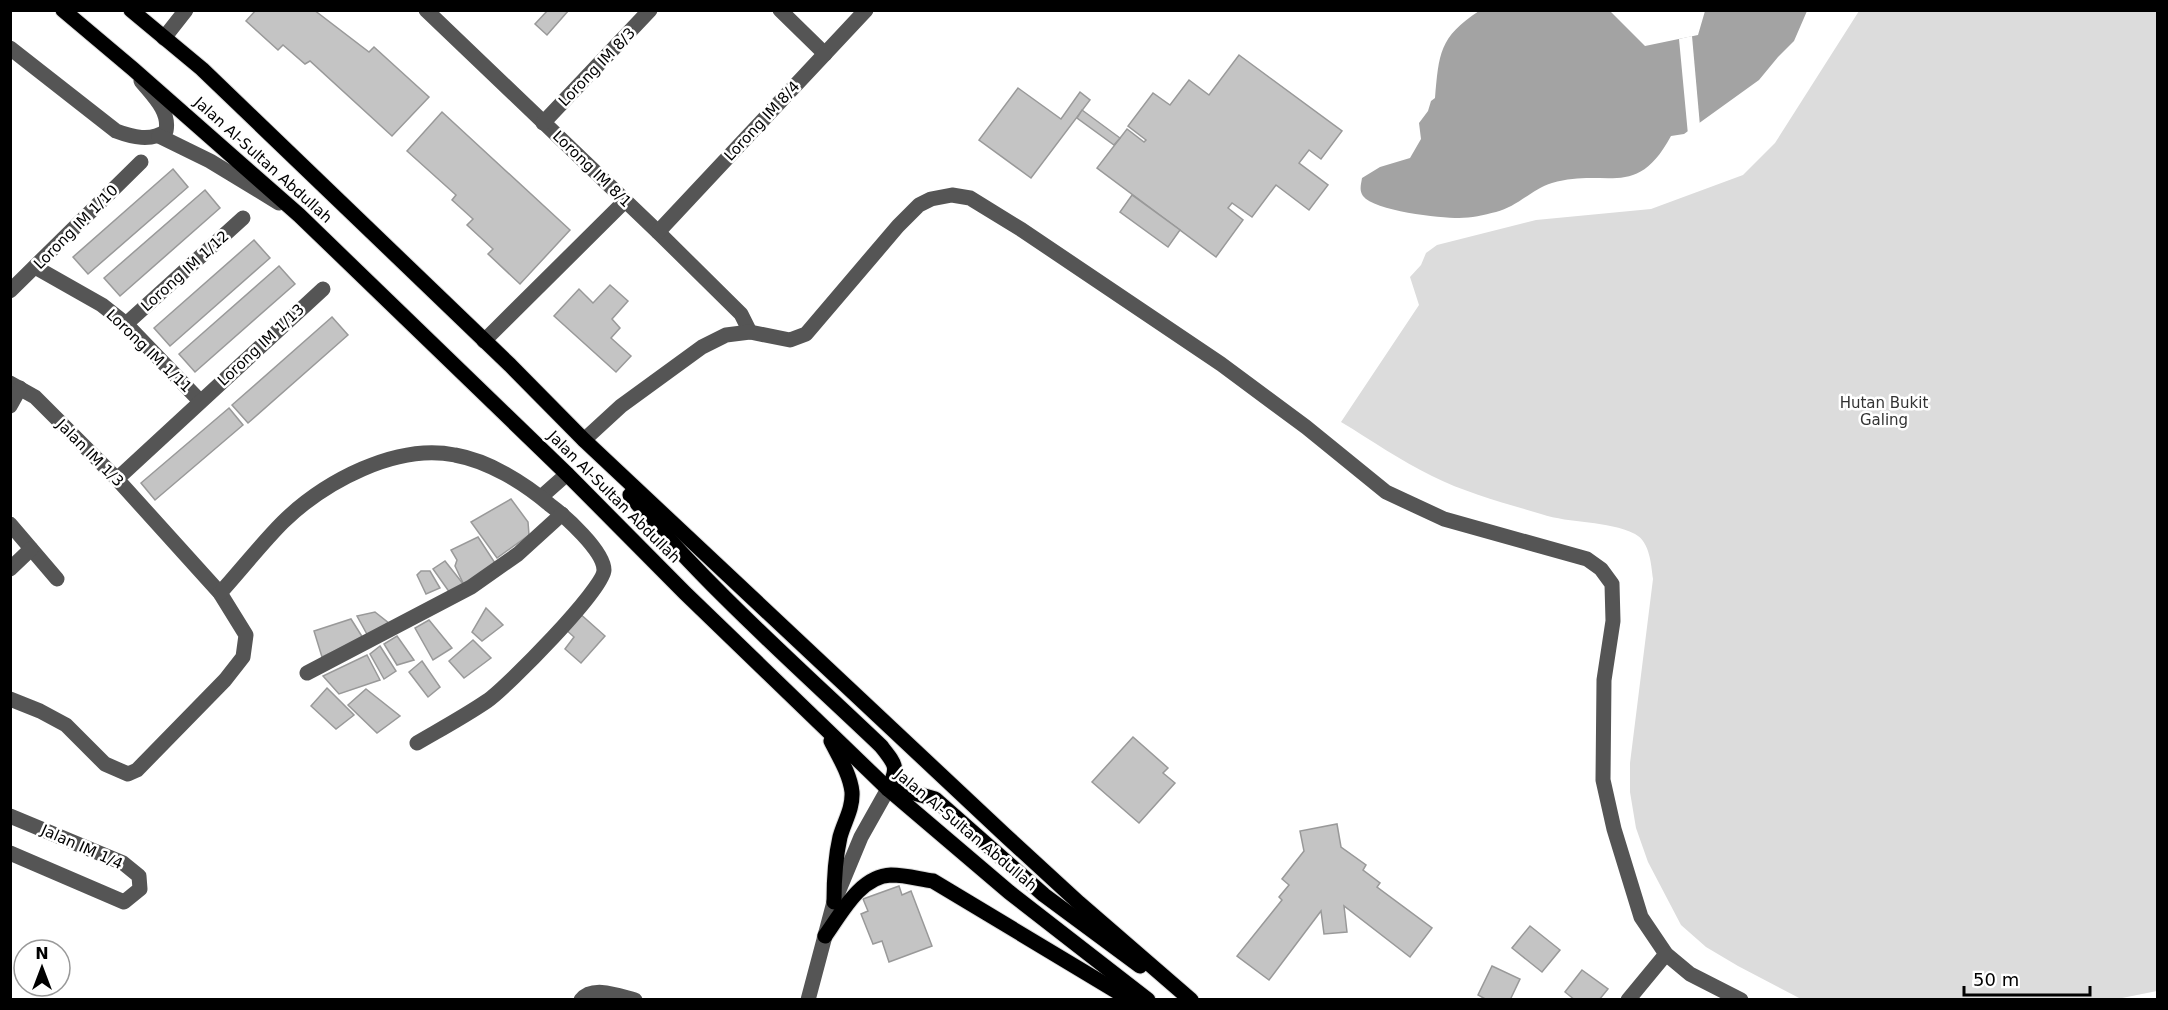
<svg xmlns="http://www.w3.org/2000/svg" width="2168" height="1010" viewBox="0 0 2168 1010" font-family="'DejaVu Sans',sans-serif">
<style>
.green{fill:#dcdcdc}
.water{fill:#a3a3a3}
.pier{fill:#fff}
.building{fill:#c4c4c4;stroke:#999;stroke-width:1.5}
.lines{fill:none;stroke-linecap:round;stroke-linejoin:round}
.major-casing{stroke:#dbdbdb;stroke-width:17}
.minor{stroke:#555;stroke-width:15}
.major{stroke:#000;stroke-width:15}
.labels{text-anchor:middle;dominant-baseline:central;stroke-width:5;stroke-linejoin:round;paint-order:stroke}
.street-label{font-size:15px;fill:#000;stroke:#fff}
.park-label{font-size:15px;fill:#333;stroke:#fff}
</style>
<rect width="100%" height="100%" fill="#fff"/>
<path class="green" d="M1859,11H2157V991L2112,1000L1801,999L1738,966L1706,947L1681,925L1648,862L1636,828L1630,792V763L1653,579C1651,564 1650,542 1635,534C1607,520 1571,524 1541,514C1504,503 1466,493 1432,476C1401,461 1371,440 1341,422L1419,305L1410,277L1421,265L1426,253L1437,245L1536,220L1651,209L1743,175L1775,143Z"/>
<path class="water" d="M1479,11H1610L1645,46L1698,35L1705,11H1807L1794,41L1778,57L1759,80L1684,134L1671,136C1636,201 1607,167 1552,183C1532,189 1517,207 1496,212C1484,215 1471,218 1459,218C1440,218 1374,211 1363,196C1359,190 1361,185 1362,178L1380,167L1410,158L1421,139L1419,123L1428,111L1431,101L1435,98C1439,54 1439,37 1479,11Z"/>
<polygon class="pier" points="1692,36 1700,126 1688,135 1679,39"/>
<g class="building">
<polygon points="256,10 314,10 369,52 374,47 429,97 392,136 310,61 305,64 283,45 278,50 246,21"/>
<polygon points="548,10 569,10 547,35 535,24"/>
<polygon points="1239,55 1342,131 1321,159 1309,150 1299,163 1328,185 1309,210 1276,185 1252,217 1232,203 1228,208 1243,220 1216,257 1097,168 1127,129 1144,142 1146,140 1128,126 1153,93 1170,105 1189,80 1209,95"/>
<polygon points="1018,88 1061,119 1080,92 1090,100 1031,178 979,140"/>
<polygon points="1082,110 1120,138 1114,145 1077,118"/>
<polygon points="442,112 570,230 520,284 488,254 493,249 467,225 473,219 452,200 456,195 407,151"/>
<polygon points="173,169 188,187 88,274 73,257"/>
<polygon points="205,190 220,208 120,296 104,278"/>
<polygon points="1132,195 1180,230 1168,247 1120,212"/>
<polygon points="254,240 270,258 170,346 154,328"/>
<polygon points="279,266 295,284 195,372 179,354"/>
<polygon points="610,285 628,301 612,319 620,328 611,338 631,356 616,372 554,316 579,289 593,303"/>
<polygon points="332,317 348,335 248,423 232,405"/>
<polygon points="229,408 243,425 155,500 141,483"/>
<polygon points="511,499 528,522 529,535 497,558 471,522"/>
<polygon points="478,537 495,563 464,585 455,566 457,560 451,550"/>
<polygon points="445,561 464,585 450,593 433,569"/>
<polygon points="421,571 430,571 440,588 426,594 417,575"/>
<polygon points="486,608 503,625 482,641 472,632"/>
<polygon points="375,612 390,624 368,636 357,616"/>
<polygon points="578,612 605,636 581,663 565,649 574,637 564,628"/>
<polygon points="351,619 363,638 322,657 314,631"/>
<polygon points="429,620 452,648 433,660 415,628"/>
<polygon points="397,636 414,660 397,665 384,644"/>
<polygon points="473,640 491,658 464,678 449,661"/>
<polygon points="380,646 396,671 384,679 370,654"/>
<polygon points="367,655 380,680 339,694 323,676"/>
<polygon points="422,661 440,687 428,697 409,672"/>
<polygon points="327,688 354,715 336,729 311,706"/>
<polygon points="366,689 400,716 377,733 348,705"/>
<polygon points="1133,737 1168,768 1163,773 1175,783 1139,823 1092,782"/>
<polygon points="1337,824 1341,847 1366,865 1363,870 1380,883 1377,887 1432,928 1410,957 1344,906 1347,932 1324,934 1321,911 1269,980 1237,956 1282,900 1279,897 1289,885 1282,879 1304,851 1300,831"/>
<polygon points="899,886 902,895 911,891 932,946 889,962 882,941 873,944 861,914 868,911 863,899"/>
<polygon points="1530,926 1560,950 1542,972 1512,948"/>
<polygon points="1492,966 1520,979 1510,1000 1487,1000 1478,995"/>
<polygon points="1582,970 1608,989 1599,1000 1575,1000 1565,992"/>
</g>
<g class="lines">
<defs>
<g id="major">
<polyline points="63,10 133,69 299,215 567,474 685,593 888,789 1009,892 1148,1000"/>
<polyline points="131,10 202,69 510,365 584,440 1006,836 1079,903 1191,1000"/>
<path d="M630,495C706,586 796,665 881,746C896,765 899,767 888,789"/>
<path d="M831,741C839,757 850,774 852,792C853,809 844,822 840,837C835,859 834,880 834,902"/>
<polyline points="888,789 914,793 935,799 1044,895 1140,966"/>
<path d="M825,936C841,914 860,876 891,875C906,875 919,879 933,881L1131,1000"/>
</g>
</defs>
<use href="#major" class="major-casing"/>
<g class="minor">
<polyline points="426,10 658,232 741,314 750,332"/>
<polyline points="780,10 825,54"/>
<polyline points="164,38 186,10"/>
<path d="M10,48L116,131C132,137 151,142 166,131C170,111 153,96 141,81"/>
<polyline points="543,123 650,10"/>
<polyline points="159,136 210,161 279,203"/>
<polyline points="658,232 866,10"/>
<polyline points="35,267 102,305 126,324 200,401"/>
<polyline points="10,291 141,162"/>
<polyline points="126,324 243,218"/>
<polyline points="484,341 625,201"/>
<polyline points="10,383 35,397 117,479 220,593 246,635 243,657 225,680 137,770 128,774 105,764 66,725 40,711 10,699"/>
<polyline points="10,406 20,388"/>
<polyline points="584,440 621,406 702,347 726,335 750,332 790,340 806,334 898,226 919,205 931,199 952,195 970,198 1022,230 1221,364 1306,427 1386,492 1444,519 1587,559 1601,569 1612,584 1613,621 1604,680 1603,780 1614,829 1641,917 1666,954 1690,974 1741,1000"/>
<polyline points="117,479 323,289"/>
<polyline points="541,497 567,474"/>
<polyline points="10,524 57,579"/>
<polyline points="10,569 31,549"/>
<path d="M220,593C241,570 261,544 283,522C324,482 396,443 455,455C489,461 524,483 550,505C565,516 604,551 604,570C604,589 507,687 487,701C465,716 441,729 417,743"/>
<polyline points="307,673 471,587 518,554 562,514"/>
<polyline points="10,816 123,863 139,876 140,889 124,902 10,853"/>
<path d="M581,1000C593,985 619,996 635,1000"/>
<polyline points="808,1000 834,902 861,837 888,789"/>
<polyline points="1628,1000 1666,954"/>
</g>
<use href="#major" class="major"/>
</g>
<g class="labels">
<g class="street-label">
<text transform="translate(597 67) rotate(-46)">Lorong IM 8/3</text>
<text transform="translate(762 121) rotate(-47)">Lorong IM 8/4</text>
<text transform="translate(263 160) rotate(42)">Jalan Al-Sultan Abdullah</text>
<text transform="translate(592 169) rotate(44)">Lorong IM 8/1</text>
<text transform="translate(76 227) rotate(-45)">Lorong IM 1/10</text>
<text transform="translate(185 271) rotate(-42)">Lorong IM 1/12</text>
<text transform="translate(261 345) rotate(-43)">Lorong IM 1/13</text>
<text transform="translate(149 351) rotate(44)">Lorong IM 1/11</text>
<text transform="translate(90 453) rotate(45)">Jalan IM 1/3</text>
<text transform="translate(614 497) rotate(45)">Jalan Al-Sultan Abdullah</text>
<text transform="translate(966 830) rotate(40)">Jalan Al-Sultan Abdullah</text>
<text transform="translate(82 847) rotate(24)">Jalan IM 1/4</text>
</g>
<g class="park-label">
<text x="1884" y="403">Hutan Bukit<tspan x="1884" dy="17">Galing</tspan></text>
</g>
</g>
<rect width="2168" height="1010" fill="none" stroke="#000000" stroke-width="24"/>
<g transform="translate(42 968)"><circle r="28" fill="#ffffff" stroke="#999999" stroke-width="1.5"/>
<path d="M0-4.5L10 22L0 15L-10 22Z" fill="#000000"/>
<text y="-9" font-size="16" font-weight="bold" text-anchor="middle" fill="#000000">N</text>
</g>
<path d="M1964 986v9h126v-9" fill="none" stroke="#000000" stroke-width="3"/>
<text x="1973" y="986" font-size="18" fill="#000000" stroke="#ffffff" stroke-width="4.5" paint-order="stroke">50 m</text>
</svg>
